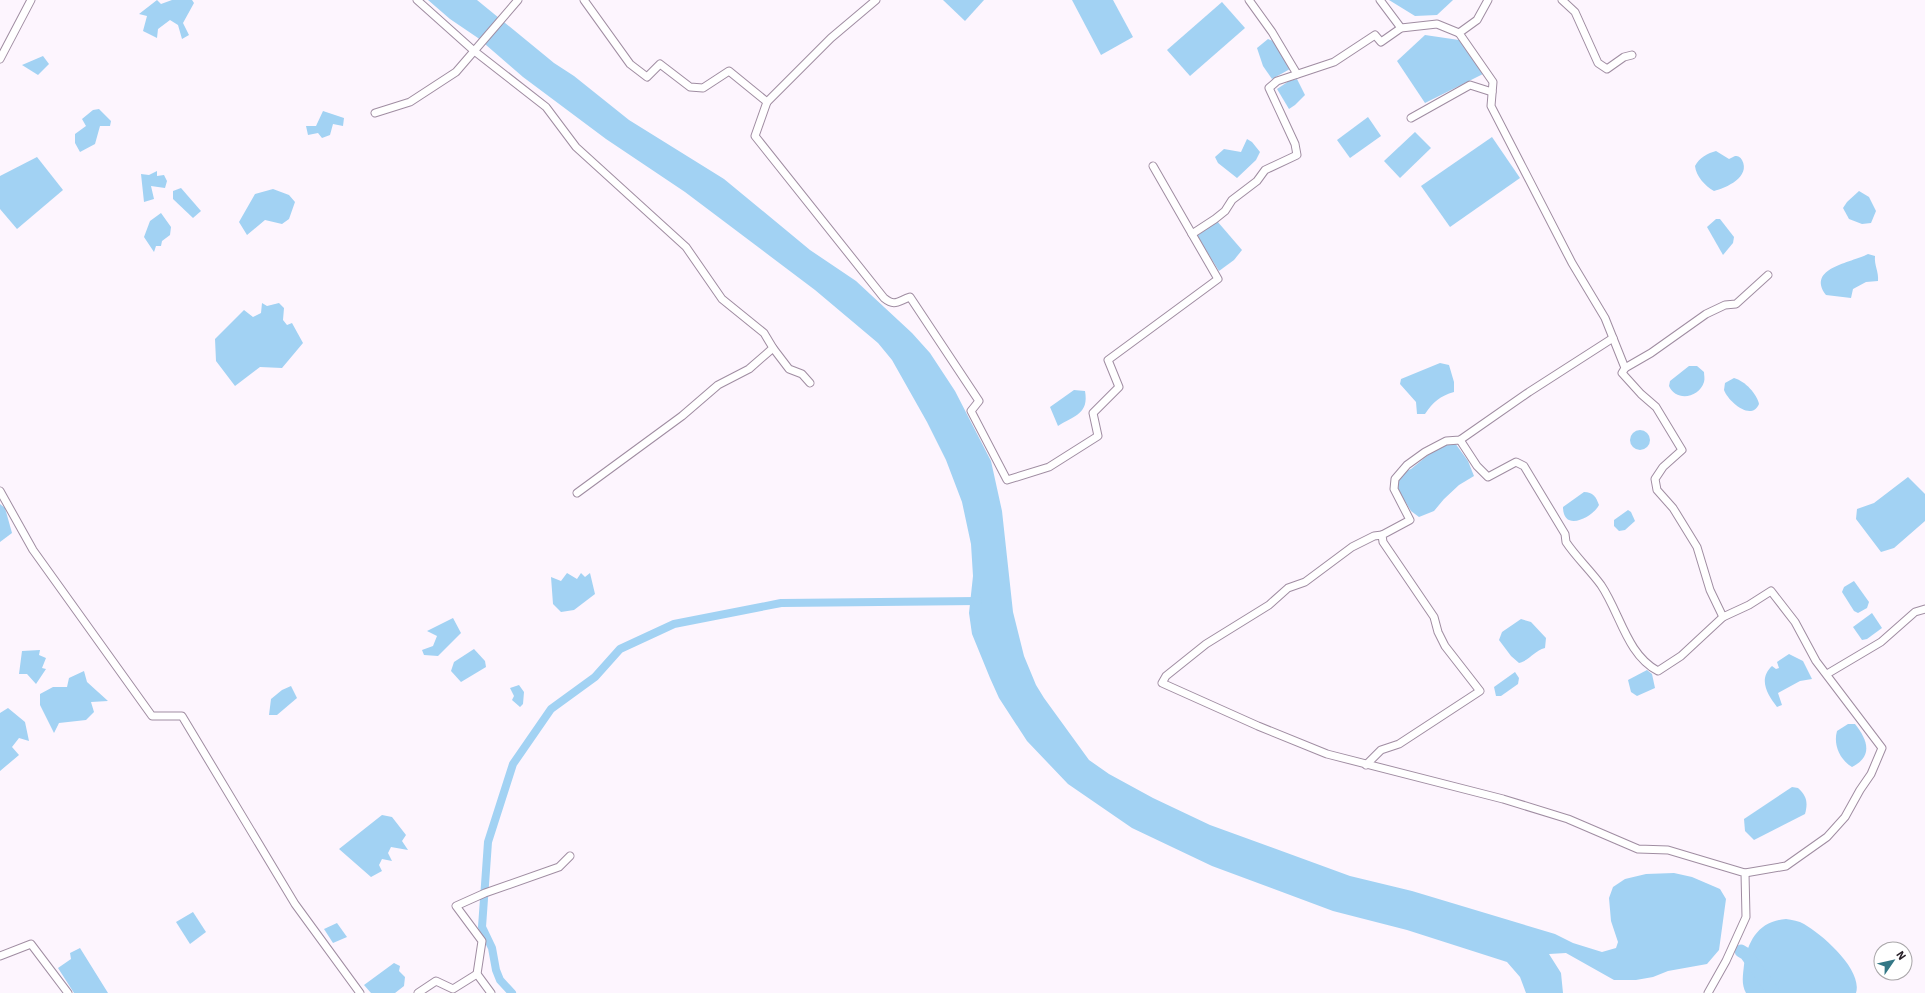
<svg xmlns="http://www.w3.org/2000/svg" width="1925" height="993" viewBox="0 0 1925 993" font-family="'IBM Plex Sans',sans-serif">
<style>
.water{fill:#a2d2f3}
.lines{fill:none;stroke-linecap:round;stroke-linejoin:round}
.canal{stroke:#a2d2f3;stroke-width:8}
.river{stroke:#a2d2f3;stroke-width:13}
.minor-casing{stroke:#a08da2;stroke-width:9}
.minor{stroke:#fff;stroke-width:7}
</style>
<rect width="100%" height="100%" fill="#fdf5fe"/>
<g class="water">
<polygon points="157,0 161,4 172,0 192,0 194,3 183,23 189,35 182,39 178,25 170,20 158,29 157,38 143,31 147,16 139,14"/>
<polygon points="428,0 477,0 554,63 574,76 629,120 724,179 810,250 856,281 912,333 930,353 955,391 991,461 1002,511 1013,612 1024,656 1036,685 1044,698 1089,760 1109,774 1153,798 1210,825 1350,876 1412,891 1555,934 1573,943 1602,952 1616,948 1618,942 1611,921 1609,898 1613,887 1625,879 1646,874 1674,873 1692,877 1720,889 1726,899 1719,950 1707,964 1668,971 1653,977 1636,980 1614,980 1566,953 1549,954 1561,973 1563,993 1526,993 1520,977 1507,962 1407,930 1333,911 1212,866 1132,828 1068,784 1027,741 999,698 990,678 972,634 969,613 973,576 971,544 962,502 946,460 927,422 892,360 878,343 815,290 685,192 606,139 523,77 478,38 450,19"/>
<polygon points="943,0 984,0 965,21"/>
<polygon points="1072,0 1113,0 1133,37 1101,55"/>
<polygon points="1389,0 1453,0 1437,15 1415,16"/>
<polygon points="1222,2 1245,28 1190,76 1167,50"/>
<polygon points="1425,35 1459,40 1483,74 1425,103 1397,61"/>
<polygon points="1268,39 1275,42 1290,69 1272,79 1263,66 1257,48"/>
<polygon points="43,56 49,64 38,75 22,65"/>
<polygon points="1297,79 1305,95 1295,105 1289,109 1277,89 1289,81"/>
<polygon points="99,109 111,121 110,126 100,126 95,144 80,152 75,143 75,134 86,126 82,119 93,110"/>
<polygon points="323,111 344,118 343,126 333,124 330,135 322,138 318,133 308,135 306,126 316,126"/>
<polygon points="1368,117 1381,136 1350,158 1337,140"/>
<polygon points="1415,132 1431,148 1400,178 1384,161"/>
<polygon points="1492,137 1520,178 1450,227 1421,186"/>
<polygon points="1247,139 1252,142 1260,152 1256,160 1237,178 1218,163 1215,157 1224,149 1241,152"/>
<path d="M1716,151L1729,159L1735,156C1739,156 1740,157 1742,160C1751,177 1726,188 1714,191C1705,186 1696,176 1695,166C1699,158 1708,153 1716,151Z"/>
<polygon points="37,157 63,190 17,229 0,209 0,176"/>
<polygon points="157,171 157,176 164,175 167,181 165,188 151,186 154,199 144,202 141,174 149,175"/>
<polygon points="181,188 201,211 193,218 173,199 173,191"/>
<polygon points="273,189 289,195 295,202 289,219 282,224 265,220 247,235 239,222 255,194"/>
<polygon points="1859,191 1869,197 1876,211 1871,223 1862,224 1849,219 1843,208 1847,202"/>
<polygon points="161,213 171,227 170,235 162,241 161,246 156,246 154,252 144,237 150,221"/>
<polygon points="1716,219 1720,219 1734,237 1733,243 1723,255 1707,227"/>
<polygon points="1217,221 1242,250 1234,260 1219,271 1197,236"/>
<path d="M1868,254L1875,256C1874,265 1879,272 1878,281L1866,282L1853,289L1851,298L1826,295C1806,268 1851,263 1868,254Z"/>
<polygon points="262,303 267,306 279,303 284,308 283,320 287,325 292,323 303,343 282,368 260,367 235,386 216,361 215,339 244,310 253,317 261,313"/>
<path d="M1440,363L1449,365L1454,382V392C1440,396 1433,402 1425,414H1417L1416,402L1400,384L1401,379Z"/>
<path d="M1689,366H1697L1704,372C1704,375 1705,379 1704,382C1699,398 1676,402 1669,386L1670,381Z"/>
<path d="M1734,378C1745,381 1757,394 1759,404C1751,422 1728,401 1724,390L1725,383Z"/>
<path d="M1074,390L1085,391C1089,414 1075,415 1058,426L1050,407Z"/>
<circle cx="1640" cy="440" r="10"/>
<polygon points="1455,443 1468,461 1474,476 1459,485 1444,499 1434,511 1419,517 1411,511 1395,485 1404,472 1411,469 1438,447"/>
<polygon points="1908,477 1925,494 1925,521 1894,548 1881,552 1856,519 1857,509 1874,503"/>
<path d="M1584,492C1593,492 1596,497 1599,505C1593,517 1563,533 1563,507Z"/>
<polygon points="0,504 5,508 12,533 0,542"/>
<polygon points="1628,510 1631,512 1635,521 1625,530 1619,531 1614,526 1614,520"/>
<polygon points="567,573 577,579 581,573 585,577 590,573 595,594 574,610 561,612 553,604 551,577 561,581"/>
<polygon points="1854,581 1869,602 1867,608 1858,613 1854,611 1842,592 1844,587"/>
<polygon points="1872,613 1882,628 1867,639 1862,640 1853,627"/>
<polygon points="453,618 461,633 438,656 424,655 422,650 433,646 437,636 427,631"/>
<path d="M1521,619L1531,622L1546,638L1545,648C1534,651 1530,660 1519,663L1511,656L1499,640L1502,632Z"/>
<polygon points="474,649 485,661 486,667 461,682 451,671 454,662"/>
<polygon points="40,650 39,655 46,658 42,668 46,669 36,684 27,674 19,674 22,651"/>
<path d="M1789,654L1803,661L1812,679L1800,681L1778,693L1782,705L1777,707C1767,694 1758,679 1772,666L1776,669L1779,668L1777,662Z"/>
<polygon points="1647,670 1652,674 1655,688 1637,696 1631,692 1628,680"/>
<polygon points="84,671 87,682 108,701 91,702 94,712 86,720 59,723 54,733 40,705 40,694 53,687 67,687 69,678"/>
<polygon points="1515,672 1519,678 1518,684 1501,696 1496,696 1494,687"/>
<polygon points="519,685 524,692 523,704 520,707 512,700 514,696 510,688"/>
<polygon points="291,686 297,698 277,715 269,715 271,699 282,690"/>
<polygon points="8,708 25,722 29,741 19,738 12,747 19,755 0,771 0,713"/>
<path d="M1848,724H1855C1867,739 1874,756 1852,767C1840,760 1833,745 1837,731Z"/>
<path d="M1792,787L1798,788C1807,796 1808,803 1805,814L1754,840L1745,831L1744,819Z"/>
<polygon points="382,815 392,817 406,835 402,841 408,850 391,847 388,853 392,861 382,859 379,865 382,871 371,877 339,849"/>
<polygon points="193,912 206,932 190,944 176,922"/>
<path d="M1786,919C1792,920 1799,921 1804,924C1823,935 1863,970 1856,993H1746C1741,984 1743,975 1744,965C1748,940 1759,921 1786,919Z"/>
<polygon points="337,923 347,937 333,943 324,929"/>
<polygon points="80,948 108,993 74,993 58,968 71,959 70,953"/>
<polygon points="394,963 400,966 399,971 405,977 404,986 395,993 371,993 364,985"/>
</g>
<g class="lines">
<polyline class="canal" points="512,993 500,980 496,970 492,948 482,927 488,842 513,764 551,709 595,677 620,649 674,624 781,603 978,601"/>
<polyline class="river" points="1741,951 1746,954 1774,993"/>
<defs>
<g id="minor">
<polyline points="417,0 473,50 546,107 576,147 686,247 722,299 764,333 773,348 749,369 718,385 682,416 577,493"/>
<path d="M584,0L630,64L647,77L660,64L690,87L703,88L729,71L767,102L755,136L884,298C895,307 898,301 910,297L979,401L971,411L1007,480L1049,467L1098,436L1093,413L1119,387L1108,360L1218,279L1192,234L1215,219L1225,211L1232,200L1257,181L1265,170L1297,155L1295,144L1269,88L1277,81L1334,62L1375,35L1381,42L1401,28L1437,24L1459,33"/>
<polyline points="1249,0 1272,32 1297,74"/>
<polyline points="1380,0 1401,28"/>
<polyline points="1488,0 1477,20 1459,33 1493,82 1491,106 1572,263 1605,318 1625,368 1651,353 1706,314 1725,305 1736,304 1768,275"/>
<polyline points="1562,0 1575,12 1598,63 1607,69 1624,57 1632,55"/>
<polyline points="0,59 31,0"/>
<polyline points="767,102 831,38 876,0"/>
<polyline points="375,113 410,102 456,72 518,0"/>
<polyline points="1411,118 1470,85 1492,92"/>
<polyline points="1153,166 1192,234"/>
<polyline points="773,348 789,369 802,374 810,383"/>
<polyline points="1625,368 1622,373 1641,394 1656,407 1682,450 1663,467 1655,479 1657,490 1673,508 1697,547 1710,590 1723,617 1749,605 1771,591 1795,622 1816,661 1882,748 1871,774 1860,790 1845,817 1827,837 1786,866 1745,873"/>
<path d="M1460,440L1477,466L1488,477L1516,462L1524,466L1565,534L1566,542C1576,557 1590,570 1601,585C1620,613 1627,655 1658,671L1681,656L1723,617"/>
<polyline points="0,491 33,550 152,716 182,716 295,904 360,993"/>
<polyline points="1382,535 1374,536 1352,547 1305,582 1288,588 1269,605 1206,644 1166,676 1162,683 1258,726 1327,754 1503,799 1568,819 1638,849 1668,850 1745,873 1746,917 1726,961 1708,993"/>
<polyline points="1827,674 1881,642 1915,612 1925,609"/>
<polyline points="1366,765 1381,750 1399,744 1480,691 1445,646 1438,632 1434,617 1383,542 1382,535 1410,520 1394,489 1395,479 1407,465 1425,452 1446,441 1460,440 1529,392 1613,338"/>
<polyline points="0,956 31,944 68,993"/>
<polyline points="418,993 436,981 453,989 477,974"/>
<polyline points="491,993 477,974 482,941 456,906 485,893 559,867 570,856"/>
</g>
</defs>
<use href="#minor" class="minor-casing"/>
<use href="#minor" class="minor"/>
</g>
<g transform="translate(1893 961) rotate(56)"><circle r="19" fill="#ffffff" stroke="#a9a6a9"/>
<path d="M0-3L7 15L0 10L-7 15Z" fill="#337786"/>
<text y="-6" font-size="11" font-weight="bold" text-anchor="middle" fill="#292129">N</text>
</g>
</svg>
